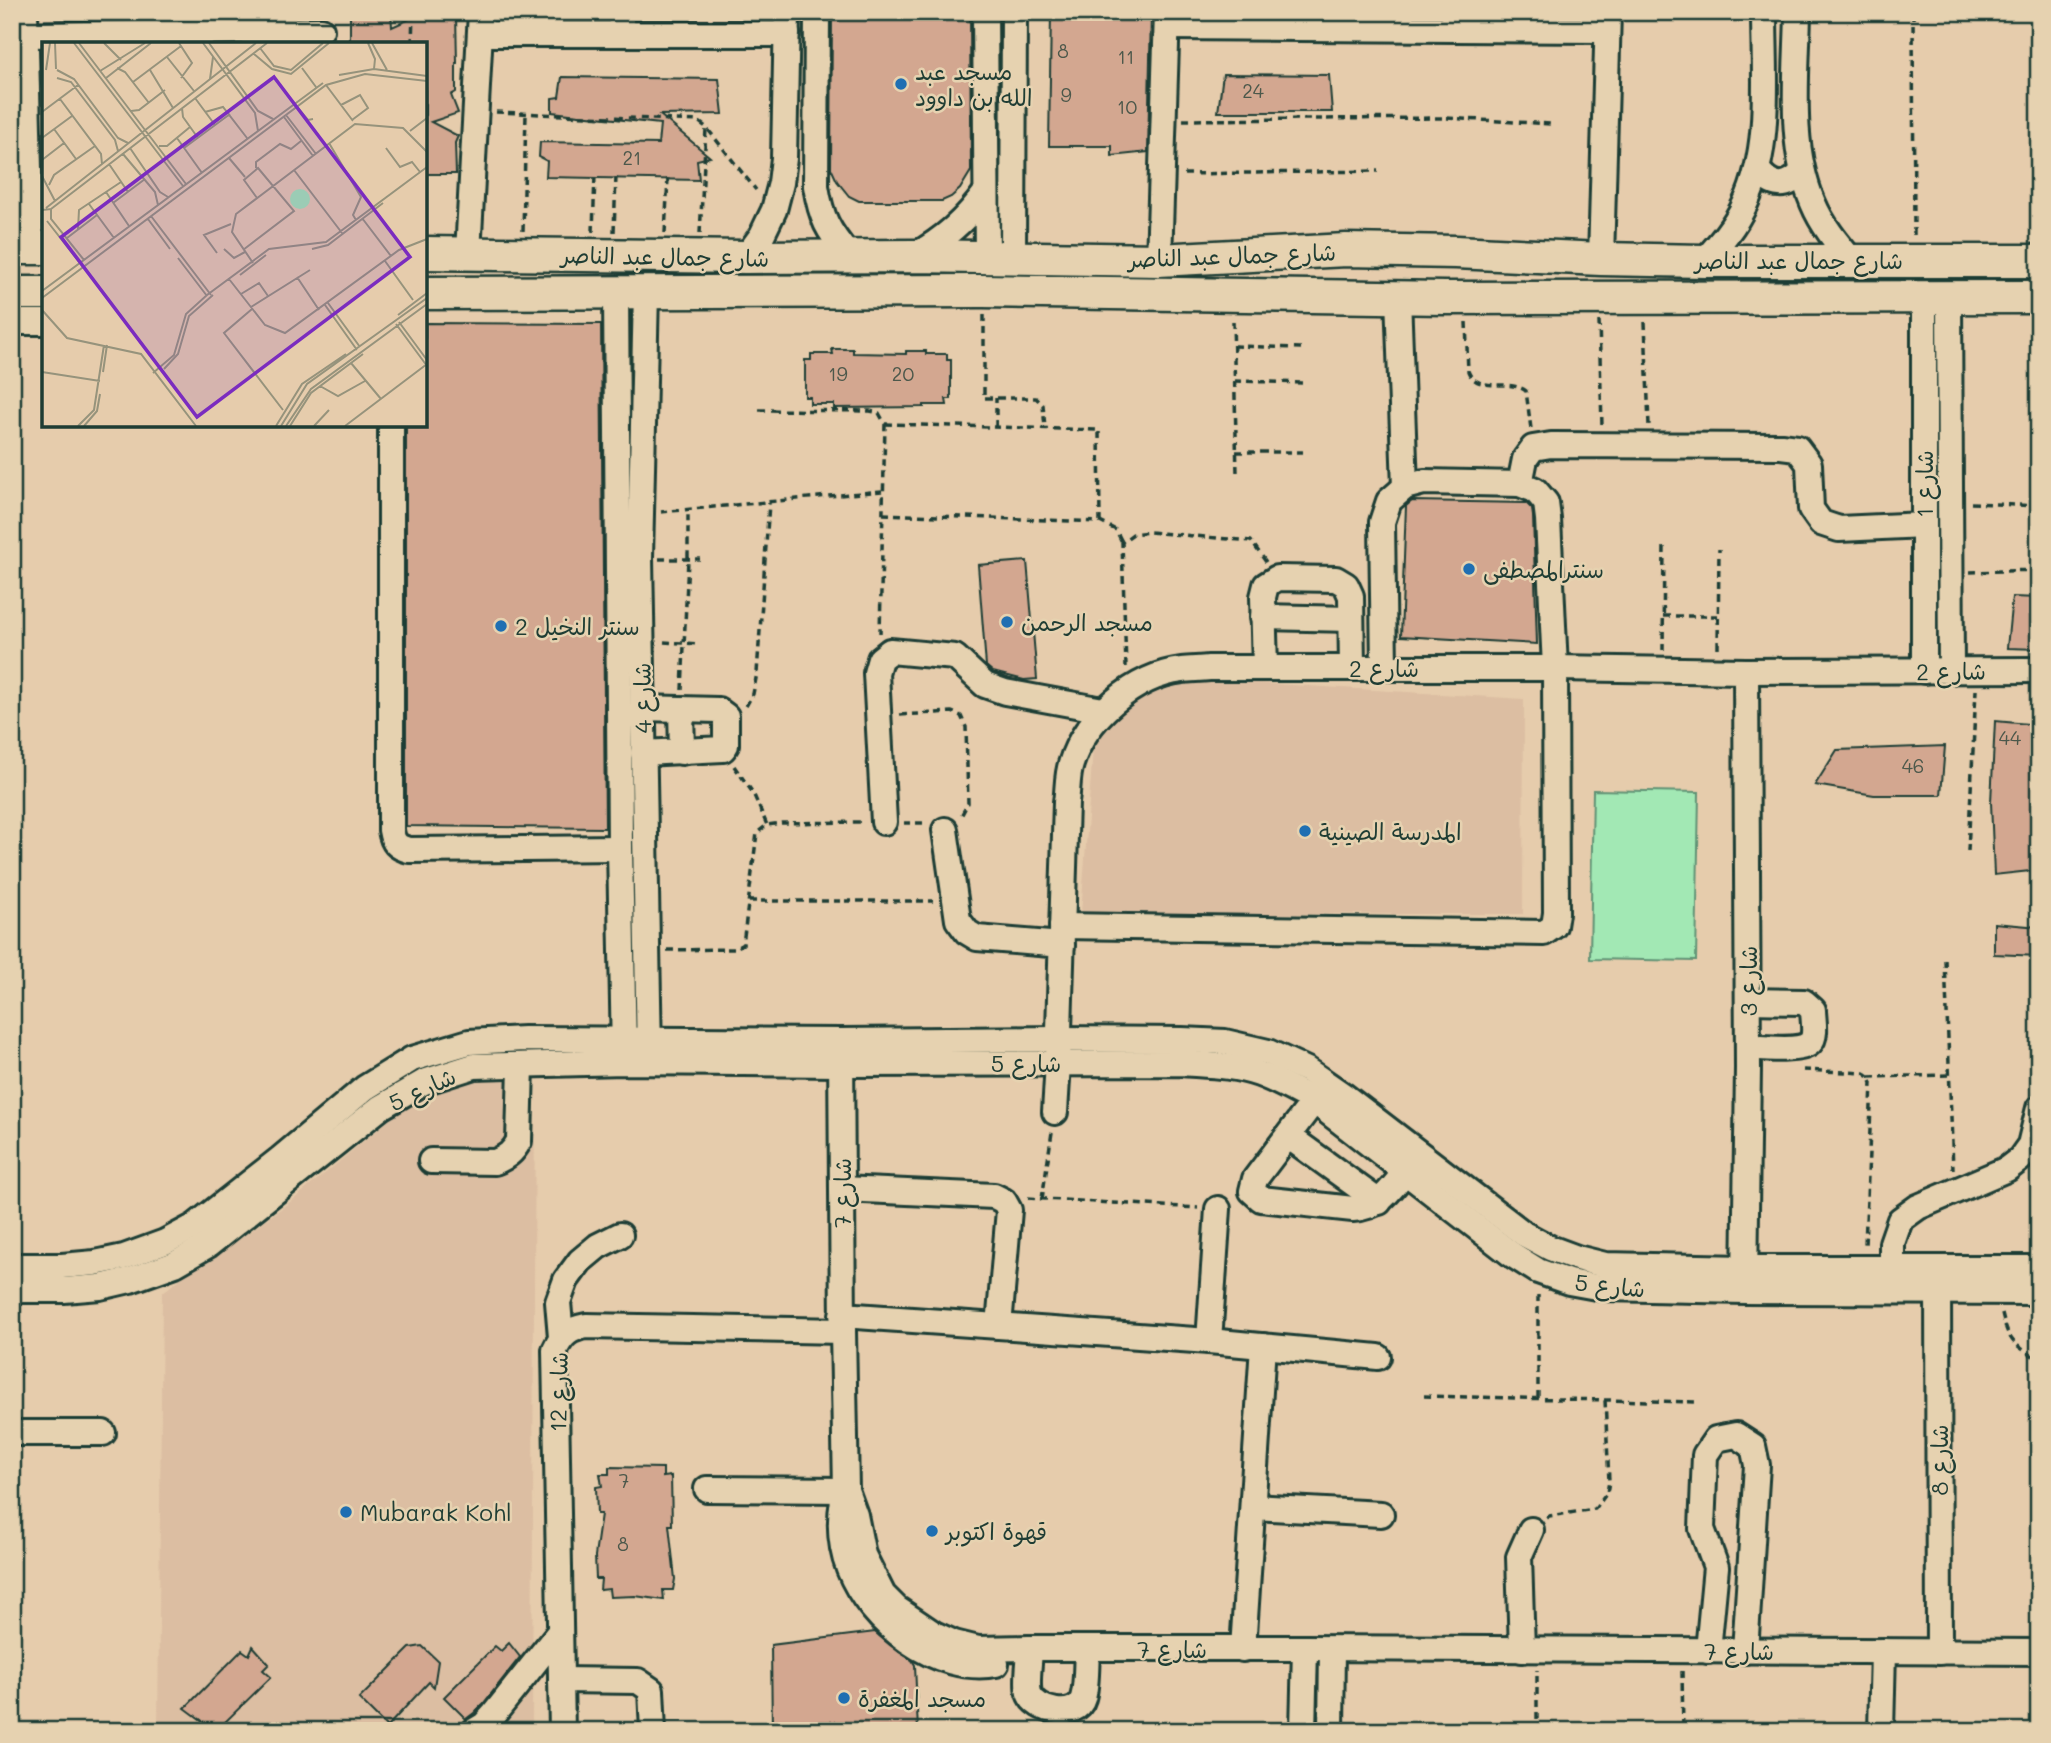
<svg xmlns="http://www.w3.org/2000/svg" width="2051" height="1743" viewBox="0 0 2051 1743" font-family="Mali,'Playpen Sans Arabic',sans-serif">
<style>
.built{fill:#dcbea2}
.green{fill:#a2e8b4;stroke:#609274;stroke-width:2}
.building{fill:#d3a790;stroke:#1f3d34;stroke-width:2}
.lines{fill:none;stroke-linecap:round;stroke-linejoin:round}
.minor-casing{stroke:#1f3d34;stroke-width:30}
.major-casing{stroke:#1f3d34;stroke-width:37}
.path{stroke:#1f3d34;stroke-width:3.5;stroke-dasharray:7 5;stroke-linecap:butt}
.minor{stroke:#e6d2b0;stroke-width:24}
.major{stroke:#e6d2b0;stroke-width:32}
.poi-dot{fill:#1f6fb2;stroke:#e6d2b0;stroke-width:2.5}
.labels{text-anchor:middle;dominant-baseline:central;stroke-width:5;stroke-linejoin:round;paint-order:stroke}
.number-label{font-size:19px;fill:#4c584b}
.poi-label{font-size:23px;fill:#1f3d34;stroke:#e6d2b0;text-anchor:start}
.street-label{font-size:23px;fill:#1f3d34;stroke:#e6d2b0}
.inset-road{fill:none;stroke:#96937c;stroke-width:2}
.view{fill:#7b2cbf;fill-opacity:0.15;stroke:#7b2cbf;stroke-width:3.5}
.inset-edge{fill:none;stroke:#1f3d34;stroke-width:3.5}
</style>
<rect width="100%" height="100%" fill="#e6ccac"/>
<filter id="ink" filterUnits="userSpaceOnUse"><feTurbulence type="fractalNoise" baseFrequency=".0143" numOctaves="2"/><feDisplacementMap in="SourceGraphic" scale="14" xChannelSelector="R" yChannelSelector="G"/><feConvolveMatrix kernelMatrix="1 2 1 2 8 2 1 2 1" color-interpolation-filters="sRGB"/></filter>
<g filter="url(#ink)">
<g class="built">
<polygon points="1209,680 1524,699 1523,914 1081,914 1093,748 1118,711 1138,695 1161,686"/>
<polygon points="482,1071 535,1076 532,1731 158,1731 162,1293 190,1271 229,1247 294,1199 422,1093"/>
</g>
<polygon class="green" points="1593,790 1699,792 1696,961 1590,959"/>
<g class="building">
<polygon points="350,12 391,12 392,27 423,13 456,14 457,63 456,63 456,92 451,95 458,113 431,122 458,136 455,143 456,174 425,174 425,43 350,44"/>
<polygon points="832,12 970,12 971,171 960,189 951,197 942,201 859,201 849,196 837,181 831,168"/>
<polygon points="1051,12 1151,12 1148,152 1112,156 1112,146 1049,146"/>
<polygon points="1223,74 1329,75 1332,112 1218,112"/>
<polygon points="562,77 719,79 723,114 660,115 710,157 697,160 699,180 546,177 547,161 539,157 540,142 658,144 660,124 552,112 552,98 559,97"/>
<polygon points="425,323 601,324 605,828 406,826 406,425 425,425"/>
<polygon points="832,349 853,349 853,353 906,354 906,351 926,351 926,354 947,354 947,360 951,360 951,399 946,399 947,405 924,405 924,407 834,408 834,404 810,404 810,397 805,397 805,360 811,360 811,354 833,354"/>
<polygon points="1412,501 1526,503 1532,509 1533,516 1537,644 1401,636 1406,506"/>
<polygon points="1027,561 1037,679 1024,680 993,672 986,666 978,565"/>
<polygon points="2012,597 2039,598 2039,649 2007,648"/>
<polygon points="1995,721 2039,725 2039,870 1994,875 1991,802"/>
<polygon points="1945,746 1941,795 1874,795 1815,785 1837,750"/>
<polygon points="1994,923 2039,927 2039,956 1994,954"/>
<polygon points="609,1467 663,1468 663,1477 671,1476 672,1525 669,1525 675,1579 673,1590 663,1590 664,1600 635,1596 610,1597 609,1589 600,1590 601,1579 596,1579 595,1556 601,1514 597,1514 596,1487 602,1486 600,1474 609,1474"/>
<polygon points="875,1632 899,1652 912,1660 915,1665 918,1731 772,1731 771,1645"/>
<polygon points="509,1643 520,1657 483,1704 474,1713 466,1719 444,1697 495,1646 501,1651"/>
<polygon points="253,1646 269,1664 263,1670 271,1677 216,1731 185,1708 242,1650 249,1655"/>
<polygon points="422,1646 438,1661 434,1687 429,1682 387,1727 359,1699 410,1648"/>
</g>
<g class="lines">
<defs>
<g id="minor">
<polyline points="25,12 31,248"/>
<path d="M817,12L816,186C821,218 828,231 849,256"/>
<polyline points="985,12 987,258"/>
<path d="M1798,12C1797,74 1788,145 1813,203C1822,225 1837,243 1852,261"/>
<polyline points="1167,27 1607,30"/>
<polyline points="480,34 787,34"/>
<polyline points="621,34 621,12"/>
<polyline points="26,35 321,30"/>
<path d="M1758,170C1772,188 1787,189 1802,172"/>
<polyline points="468,253 481,12"/>
<path d="M914,256C944,239 966,220 986,192"/>
<polyline points="746,257 762,235 774,210 781,183 784,158 787,12"/>
<polyline points="1013,258 1014,12"/>
<polyline points="1601,259 1608,12"/>
<polyline points="1159,260 1167,13"/>
<path d="M1704,261C1720,243 1735,226 1745,204C1772,147 1764,74 1764,12"/>
<polyline points="646,291 640,558 649,1055"/>
<polyline points="616,292 620,848 624,1054"/>
<polyline points="1398,297 1405,487"/>
<polyline points="1924,297 1924,671"/>
<polyline points="1949,297 1951,671"/>
<polyline points="12,322 44,322"/>
<path d="M391,425V830C393,843 397,847 409,850L620,848"/>
<polyline points="1520,484 1525,459 1533,448 1551,445 1781,446 1797,448 1809,464 1811,509 1821,523 1839,529 1924,525"/>
<polyline points="1263,617 1351,619"/>
<polyline points="1265,668 1263,597 1266,585 1277,578 1336,579 1346,585 1351,596 1352,668"/>
<polyline points="642,708 718,710 726,716 726,745 723,749 643,753"/>
<polyline points="681,709 682,752"/>
<polyline points="884,822 876,673 880,659 890,651 955,657 985,685 1005,692 1103,710"/>
<polyline points="945,830 958,920 967,932 977,938 1062,945"/>
<polyline points="1062,926 1544,933 1554,926 1556,913 1555,668 1548,519 1546,503 1535,490 1520,484 1424,482 1405,487 1389,501 1382,522 1384,668"/>
<path d="M1748,1001L1804,1002L1813,1010C1813,1019 1817,1036 1810,1043C1801,1052 1761,1048 1748,1047"/>
<polyline points="841,1049 843,1331 846,1490 855,1515 863,1555 883,1595 897,1609 934,1634 954,1643 978,1649 1030,1648 1305,1648 2039,1652"/>
<path d="M1314,1101L1255,1179L1252,1191L1261,1199L1353,1209C1381,1207 1389,1191 1406,1171"/>
<path d="M1055,1112L1058,1063L1066,802C1068,790 1067,776 1071,764C1085,718 1134,676 1182,670C1191,669 1200,669 1209,668H1555L1746,671L2039,670"/>
<polyline points="1288,1136 1379,1202"/>
<path d="M431,1161L495,1162C507,1157 513,1152 519,1141L521,1065"/>
<polyline points="842,1189 994,1196 1004,1201 1009,1210 999,1326"/>
<polyline points="12,1266 62,1266 95,1263 124,1257 165,1242 195,1226 280,1159 365,1088 412,1059 469,1042 524,1039 841,1041 1059,1039 1182,1040 1225,1042 1268,1052 1307,1070 1343,1095 1524,1234 1550,1248 1577,1258 1605,1265 1745,1268 2039,1268"/>
<polyline points="1892,1268 1892,1243 1900,1220 1918,1207 2007,1169 2020,1159 2030,1145 2039,1108"/>
<polyline points="1938,1278 1939,1652"/>
<polyline points="1745,1284 1748,1068 1746,671"/>
<path d="M12,1290H64L100,1287L130,1280L175,1264L208,1245L381,1107L424,1082L474,1066L624,1062L841,1064L1181,1063C1207,1065 1234,1065 1259,1074C1278,1081 1296,1091 1314,1101L1511,1254L1538,1271L1569,1282L1602,1288L1745,1291L2039,1292"/>
<polyline points="842,1315 1209,1341 1378,1357"/>
<polyline points="561,1337 558,1302 566,1280 580,1261 598,1246 620,1235"/>
<polyline points="1209,1341 1218,1209"/>
<polyline points="12,1433 103,1433"/>
<polyline points="707,1489 846,1490"/>
<path d="M843,1500C839,1523 841,1548 849,1569C870,1623 936,1675 996,1664"/>
<polyline points="1253,1507 1381,1514"/>
<path d="M1030,1648C1030,1660 1026,1682 1029,1693C1035,1712 1077,1720 1083,1698C1087,1685 1086,1663 1087,1648"/>
<polyline points="1243,1649 1263,1346"/>
<polyline points="1522,1650 1519,1557 1531,1530"/>
<polyline points="1708,1651 1716,1567 1702,1529 1705,1455 1716,1439 1736,1435 1753,1446 1757,1465 1745,1651"/>
<polyline points="561,1680 638,1681 651,1690 653,1731"/>
<polyline points="474,1731 484,1725 494,1714 560,1631"/>
<path d="M562,1731L555,1350C562,1335 569,1329 586,1326L843,1331"/>
<polyline points="1303,1731 1305,1648"/>
<polyline points="1331,1731 1332,1649"/>
<polyline points="1881,1731 1883,1651"/>
</g>
<g id="major">
<polyline points="12,248 44,248"/>
<polyline points="425,253 746,257 914,256 1159,260 1346,250 1456,252 1601,259 1704,261 2039,261"/>
<polyline points="12,293 44,293"/>
<polyline points="425,293 983,291 1445,298 2039,297"/>
</g>
</defs>
<use href="#minor" class="minor-casing"/>
<use href="#major" class="major-casing"/>
<g class="path">
<polyline points="1913,12 1914,238"/>
<polyline points="412,44 413,12"/>
<polyline points="496,112 698,121 706,127 756,190"/>
<polyline points="1183,120 1445,118 1551,124"/>
<polyline points="1184,174 1378,171"/>
<polyline points="523,231 526,114"/>
<polyline points="593,232 595,175"/>
<polyline points="614,232 616,176"/>
<polyline points="665,233 668,178"/>
<polyline points="700,233 706,129"/>
<polyline points="984,315 984,398 1036,398 1043,405 1045,428"/>
<polyline points="1233,321 1237,473"/>
<polyline points="1599,321 1602,426"/>
<path d="M1466,322L1468,371C1477,394 1509,378 1526,391L1531,429"/>
<polyline points="1645,322 1649,426"/>
<polyline points="1234,346 1301,348"/>
<polyline points="1235,381 1306,383"/>
<polyline points="759,410 870,411 879,413 885,424 880,633"/>
<polyline points="885,424 1099,430 1100,522"/>
<polyline points="996,427 996,398"/>
<polyline points="1236,452 1308,452"/>
<polyline points="1971,503 2039,506"/>
<polyline points="661,512 882,491"/>
<polyline points="883,514 1100,522 1116,530 1122,542"/>
<polyline points="659,559 700,559"/>
<polyline points="1970,572 2039,570"/>
<polyline points="1663,616 1718,616"/>
<polyline points="664,642 699,644"/>
<polyline points="1718,648 1719,549"/>
<polyline points="1663,650 1664,545"/>
<polyline points="1126,667 1122,542 1133,534 1149,532 1251,541 1266,562"/>
<polyline points="682,690 688,559 688,509"/>
<polyline points="746,706 753,694 757,673 769,503"/>
<polyline points="900,715 952,712 961,716 966,727 968,803 960,818"/>
<polyline points="734,766 753,793 767,825"/>
<polyline points="904,823 924,823"/>
<polyline points="1968,851 1976,690"/>
<polyline points="749,901 933,901"/>
<polyline points="667,950 734,949 743,944 757,833 767,825 781,823 861,822"/>
<polyline points="1945,960 1953,1169"/>
<polyline points="1803,1070 1864,1073 1869,1077 1872,1083 1865,1245"/>
<polyline points="1869,1077 1949,1075"/>
<polyline points="1028,1198 1198,1208"/>
<polyline points="1042,1199 1052,1132"/>
<path d="M2002,1314C2009,1344 2015,1344 2039,1360"/>
<polyline points="1424,1396 1696,1402"/>
<polyline points="1538,1398 1538,1292"/>
<polyline points="1546,1518 1549,1516 1595,1509 1607,1493 1609,1481 1605,1400"/>
<polyline points="1682,1671 1683,1731"/>
<polyline points="1537,1731 1537,1670"/>
</g>
<use href="#minor" class="minor"/>
<use href="#major" class="major"/>
</g>
</g>
<g class="poi-dot">
<circle cx="901" cy="84" r="7"/>
<circle cx="1469" cy="569" r="7"/>
<circle cx="1007" cy="622" r="7"/>
<circle cx="501" cy="626" r="7"/>
<circle cx="1305" cy="831" r="7"/>
<circle cx="346" cy="1512" r="7"/>
<circle cx="932" cy="1531" r="7"/>
<circle cx="844" cy="1698" r="7"/>
</g>
<g class="labels">
<g class="number-label">
<text x="1063" y="50">8</text>
<text x="1126" y="56">11</text>
<text x="1253" y="90">24</text>
<text x="1066" y="94">9</text>
<text x="1127" y="106">10</text>
<text x="632" y="157">21</text>
<text x="838" y="373">19</text>
<text x="903" y="373">20</text>
<text x="2010" y="737">44</text>
<text x="1913" y="765">46</text>
<text x="624" y="1480">7</text>
<text x="623" y="1543">8</text>
</g>
<g class="poi-label">
<text x="915" y="71">مسجد عبد<tspan x="915" dy="26">الله بن داوود</tspan></text>
<text x="1483" y="569">سنترالمصطفى</text>
<text x="1021" y="622">مسجد الرحمن</text>
<text x="515" y="626">سنتر النخيل 2</text>
<text x="1319" y="831">المدرسة الصينية</text>
<text x="360" y="1512">Mubarak Kohl</text>
<text x="946" y="1531">قهوة اكتوبر</text>
<text x="858" y="1698">مسجد المغفرة</text>
</g>
<g class="street-label">
<text transform="translate(1232 255) rotate(-2)">شارع جمال عبد الناصر</text>
<text transform="translate(665 256) rotate(1)">شارع جمال عبد الناصر</text>
<text x="1799" y="260">شارع جمال عبد الناصر</text>
<text transform="translate(1924 484) rotate(-90)">شارع 1</text>
<text x="1384" y="668">شارع 2</text>
<text transform="translate(1951 671) rotate(-1)">شارع 2</text>
<text transform="translate(642 698) rotate(-91)">شارع 4</text>
<text transform="translate(1748 981) rotate(-90)">شارع 3</text>
<text x="1026" y="1063">شارع 5</text>
<text transform="translate(422 1089) rotate(-25)">شارع 5</text>
<text transform="translate(842 1193) rotate(-90)">شارع 7</text>
<text transform="translate(1610 1285) rotate(6)">شارع 5</text>
<text transform="translate(558 1392) rotate(-89)">شارع 12</text>
<text transform="translate(1939 1460) rotate(-90)">شارع 8</text>
<text x="1172" y="1649">شارع 7</text>
<text x="1739" y="1651">شارع 7</text>
</g>
</g>
<g transform="translate(42 42)">
<rect width="385" height="385" fill="#e6ccac"/>
<path d="M248 157a10 10 0 1 1 20 0a10 10 0 1 1-20 0Z" fill="#a2e8b4"/>
<path class="inset-road" d="M13,1L14,27M32,1L141,144M37,1L144,142M62,1L79,18M137,1L150,21L139,36M161,1L213,71L216,89M167,1L216,69L231,77M326,1L333,17L332,27M330,1L345,28M218,6L232,24L249,28L281,1M212,12L230,27L249,32L287,1M125,15L152,49M75,26L83,30L107,61M260,26L274,45M4,28L8,1M15,28L32,37L76,96L86,101M108,28L131,66M58,29L103,1M297,33L332,27L385,34M15,36L29,40L73,98L76,109M64,36L109,1M168,37L171,15M91,40L139,4M284,43L311,79M153,56L173,83M18,57L59,112L60,122M299,63L318,53L326,66L310,78M255,65L266,78L271,77M140,66L141,75L156,96M89,69L97,68L123,48M0,70L36,43M163,70L181,65L205,96M244,73L274,112M242,75L271,114M12,87L34,117M368,89L385,76M0,96L30,74M135,96L160,131M287,101L319,155L311,173L314,178M117,104H125L148,85M88,106L118,150L126,155M142,106L188,72M344,106L358,125L370,120L378,130M81,112L113,150L116,163M187,116L203,135M0,118L22,101M67,122L86,150M214,126V120L238,102L249,107L259,99M252,128L300,191M0,134L13,159M7,143L12,133L53,104M64,150L87,184M71,161L103,137M47,162L72,196M4,166L214,1M9,167L225,1M0,168L9,167V177L42,218M109,174L169,253M320,176L349,214M106,177L128,207M5,179L38,221M36,187L37,168L79,140M25,196L55,173M182,207L192,216L203,210M270,207L286,203L341,161M201,208L252,169L216,126L202,138L215,156M175,211L162,193L189,182M136,216L165,254M343,219L371,258M211,221L190,190L194,172L313,82L361,86L385,110M198,233L224,213M255,235L277,268M187,237L223,283L243,291L357,208L385,197M0,249L281,41M199,252L217,241L226,254M0,256L284,43L323,32L385,39M286,261L318,305M283,263L315,308M209,265L268,228M210,267L182,291L241,368M0,268L25,296L99,312L154,384M356,273L385,251M357,280L385,318M354,282L385,324M309,321L339,357M122,327L136,312L147,274L171,253M0,330L58,339M61,330L65,303M111,331L132,313L144,272L165,253L227,207L284,200L385,125M278,344L296,354L323,339M36,384L52,368L62,303M42,384L55,369L58,352M234,384L260,342L304,312M239,384L265,342L385,256M244,384L269,347L385,262M248,384L269,351L321,312M272,384L287,368M303,384L385,322"/>
<path class="view" d="M232,35L368,215L155,375L19,195Z"/>
<rect width="385" height="385" class="inset-edge"/>
</g>
<rect width="2051" height="1743" fill="none" stroke="#e6d2b0" stroke-width="42"/>
<rect x="21" y="21" width="2009" height="1701" fill="none" stroke="#1f3d34" stroke-width="2.5" filter="url(#ink)"/>
</svg>
